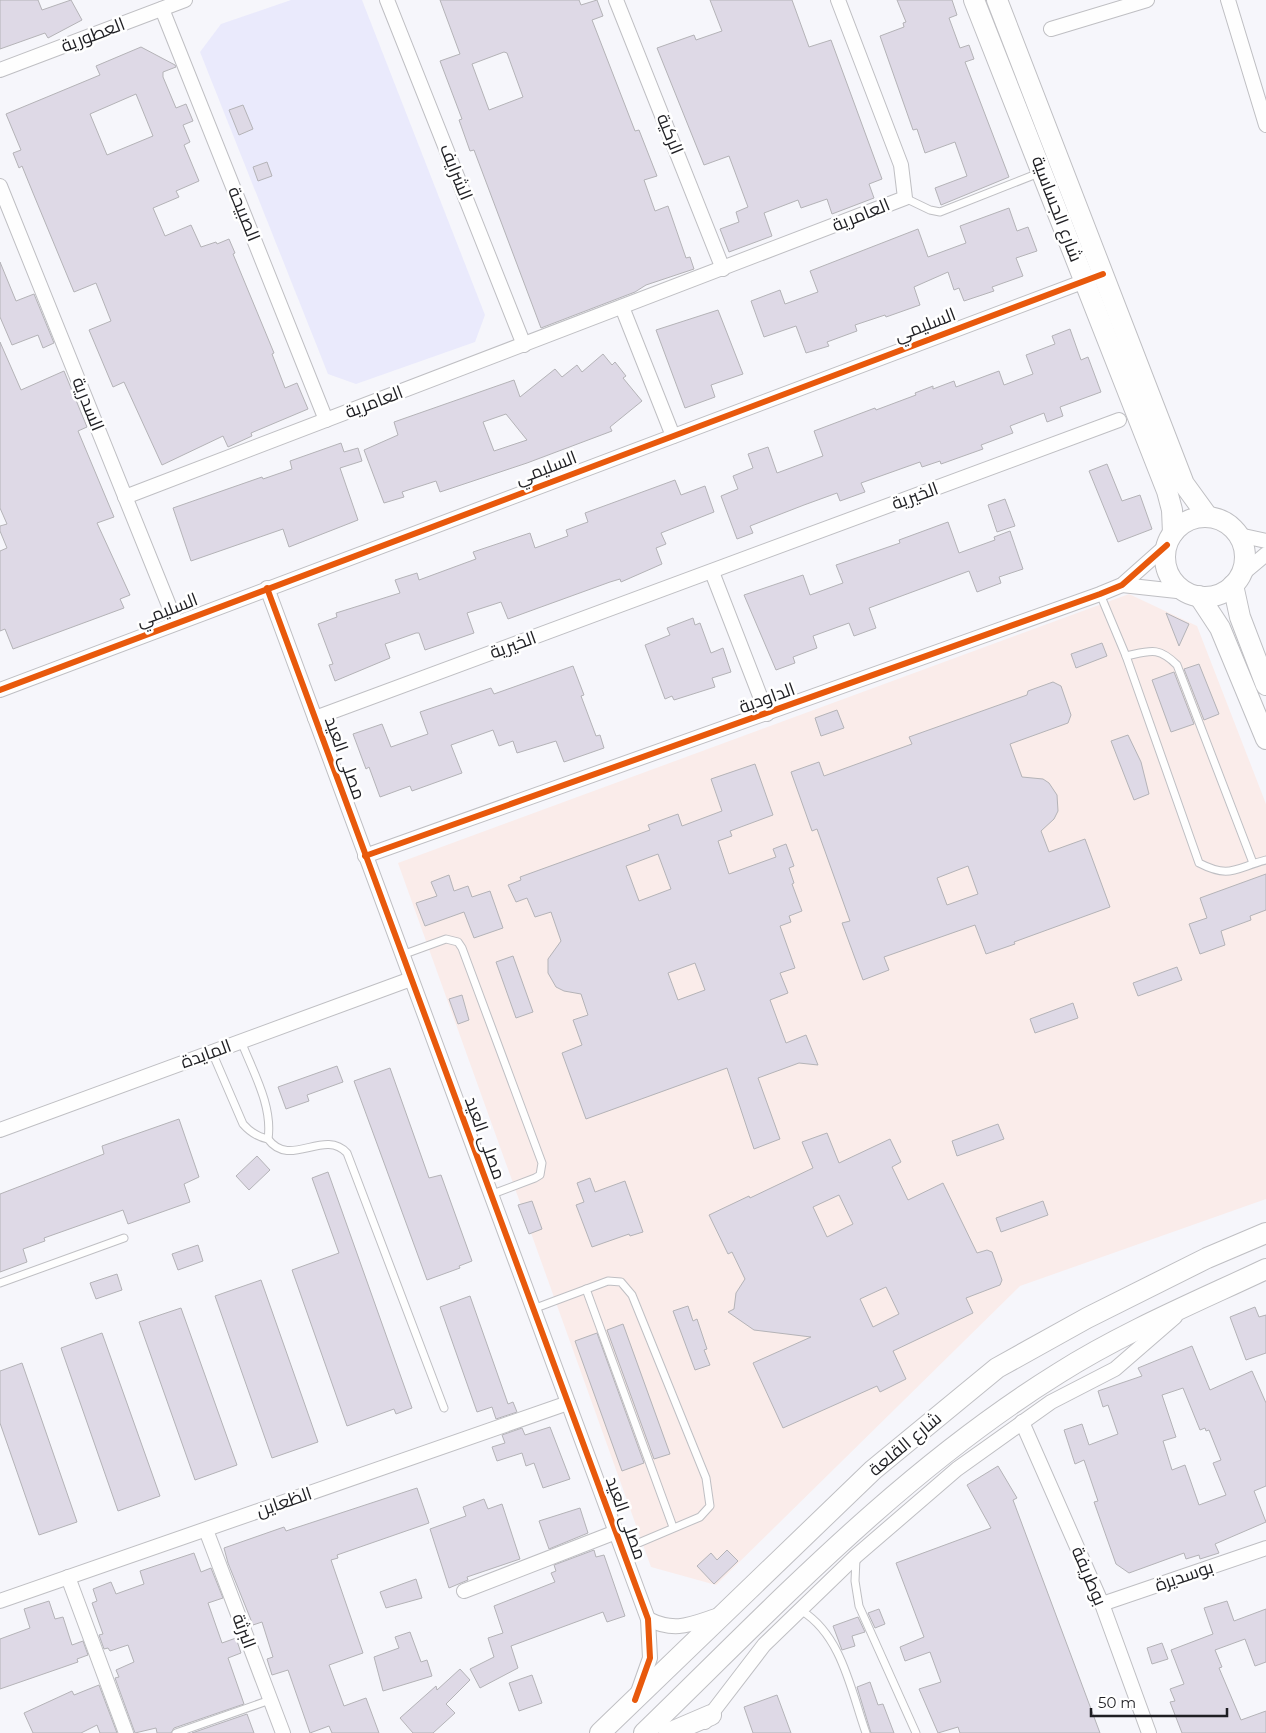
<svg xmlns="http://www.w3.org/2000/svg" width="1266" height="1733" viewBox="0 0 1266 1733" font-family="Montserrat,Cairo,sans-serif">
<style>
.education{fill:#faecea}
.green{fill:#eaeafc}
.building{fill:#ded9e6;stroke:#b4b3b7;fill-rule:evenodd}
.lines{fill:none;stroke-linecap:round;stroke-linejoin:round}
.lane-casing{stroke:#bfbfc3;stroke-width:9}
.street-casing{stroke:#bfbfc3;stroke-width:16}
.secondary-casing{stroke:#bfbfc3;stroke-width:22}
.lane{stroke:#fefefe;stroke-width:7}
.street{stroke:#fefefe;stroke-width:14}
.secondary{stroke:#fefefe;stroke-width:20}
.cycleway-casing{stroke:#fff;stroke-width:9}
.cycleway{stroke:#e8590c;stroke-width:6}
.labels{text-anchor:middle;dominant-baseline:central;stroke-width:5;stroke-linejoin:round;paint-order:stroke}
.street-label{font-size:18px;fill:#1f1f23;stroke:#fff}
</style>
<rect width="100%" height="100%" fill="#f6f6fb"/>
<polygon class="education" points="1129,594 1197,626 1266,804 1266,1199 1020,1286 716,1585 651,1567 398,863"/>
<polygon class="green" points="291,0 362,0 485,315 475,342 356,384 328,374 200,52 221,24"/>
<g class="building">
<polygon points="0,0 38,0 42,10 71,0 82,20 48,38 45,33 0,49"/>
<path d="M440,0H579L581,5L597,0L603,16L592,20L635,131L639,130L657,176L644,180L655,211L668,206L686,258L690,257L694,269L646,285L635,292L541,328L474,150L470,151L459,120L462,119L440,61L460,54ZM504,52L507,53L523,97L489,110L472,64Z"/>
<polygon points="710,0 792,0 809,47 831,40 882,179 869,184 874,198 832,214 827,199 801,208 798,200 764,213 772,236 729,252 720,229 739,222 736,212 748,207 729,156 704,165 657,48 694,35 696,40 722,31"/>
<polygon points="897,0 952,0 957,15 949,18 960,48 969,45 974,59 965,62 1009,177 941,205 935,188 967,176 955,142 925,153 917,129 913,130 880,36 904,27 903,23 906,22"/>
<path d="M141,47L175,65L176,67L163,72V77L176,108L186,104L193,121L183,125L190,142L184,145L199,181L176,191L179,197L153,208L165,236L191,225L201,247L216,242L217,244L229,239L235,253L233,254L274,353L272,354L285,388L297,383L308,409L251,433L252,436L228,447L223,436L162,465L124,382L113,387L89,330L111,321L96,283L74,292L33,193L22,166L19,168L13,153L21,150L6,114L100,75L96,66ZM136,94L153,136L107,155L90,114Z"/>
<polygon points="243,105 253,129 239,135 229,110"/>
<polygon points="267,162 272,176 258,181 253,167"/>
<polygon points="1009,208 1017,231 1028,227 1037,251 1016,258 1023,276 992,287 994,291 964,301 959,288 954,290 948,272 914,287 920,305 886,317 885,315 855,325 857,331 827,342 829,346 806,353 796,326 764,337 751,301 780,290 785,304 818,292 810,271 918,229 928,257 966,243 960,226"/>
<polygon points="0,262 16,301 34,294 54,343 43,348 38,335 12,345 0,317"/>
<polygon points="718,310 743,374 711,385 715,397 685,408 656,330"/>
<polygon points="1070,329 1081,360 1088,357 1101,392 1060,407 1063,416 1047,422 1044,413 1010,426 1013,433 981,445 983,449 941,464 940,461 922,467 920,462 861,483 865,492 840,501 837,493 804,505 750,526 753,533 737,539 721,496 738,489 733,476 753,468 748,454 768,447 777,473 823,456 814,431 875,408 876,410 916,395 915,393 933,386 933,389 954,381 956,387 999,371 1004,385 1033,374 1026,355 1055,344 1052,336"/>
<polygon points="0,342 21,390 64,371 87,427 78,431 114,517 97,523 130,595 120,599 124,608 13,649 5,629 0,631 0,551 7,548 0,531 0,526 7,524 0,508"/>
<path d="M603,354L612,365L615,362L626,376L623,378L642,401L610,427L612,431L527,463L440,492L436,481L402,492L404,497L384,503L364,450L398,435L394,422L514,380L520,397L555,369L562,377L577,365L582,372ZM506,414L527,440L494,451L483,422Z"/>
<polygon points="341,443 344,452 358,448 362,461 340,468 358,520 289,547 283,529 191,561 173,508 262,477 263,479 292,469 290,461"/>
<polygon points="1107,464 1122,501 1140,495 1152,529 1118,542 1089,471"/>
<polygon points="675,480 681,495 705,486 714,512 661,533 666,544 656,548 662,564 621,582 620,579 610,582 508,619 501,602 467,613 474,633 425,650 419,633 416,633 385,644 390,658 335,681 329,665 333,664 318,624 337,617 336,613 400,593 395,580 417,573 419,580 476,559 473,552 530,533 535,548 568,536 566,530 588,522 585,513"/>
<polygon points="1005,499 1015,526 997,532 988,505"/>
<polygon points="948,522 959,553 995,540 994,537 1010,531 1023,569 999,577 1001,583 977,592 969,571 869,608 876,628 854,636 849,623 813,636 817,648 793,657 795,663 776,670 744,595 803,575 810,595 843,583 836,565 900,543 899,540"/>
<polygon points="1166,613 1189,624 1179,646"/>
<polygon points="693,618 695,625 700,623 711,653 723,648 731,672 712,678 715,687 674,700 672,696 665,699 645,645 670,635 667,628"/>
<polygon points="1102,643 1107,656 1076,668 1071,654"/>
<polygon points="1199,664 1219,714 1204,720 1184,669"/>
<polygon points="573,666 584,695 581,696 596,736 600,735 604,748 564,762 556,741 517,753 513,741 499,746 493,730 451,745 462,773 412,791 410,786 380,797 369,767 366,769 353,734 382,724 391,747 428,734 420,712 491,688 494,694"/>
<polygon points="1174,672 1194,724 1171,732 1152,680"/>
<path d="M1053,682L1061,686L1071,715L1068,723L1010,744L1022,777L1043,779L1049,783L1057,795L1058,811L1054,819L1041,831L1049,852L1085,839L1110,907L1014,942L1015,944L986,954L975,925L884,957L889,970L863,980L842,923L850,921L817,829L812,831L791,772L819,762L824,776L912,744L909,737L1027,695L1028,691ZM968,866L978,894L947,905L937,878Z"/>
<polygon points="837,710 844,728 821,736 815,718"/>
<polygon points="1128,735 1141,762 1149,794 1134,800 1111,741"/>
<path d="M755,764L773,815L730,831L732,836L718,841L729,874L776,857L773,849L786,844L794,866L789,868L794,883L792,884L802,911L789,916L791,922L780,926L795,968L780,973L788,993L770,1000L786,1043L806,1035L818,1065L799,1063L758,1078L780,1139L754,1149L727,1068L586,1119L562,1053L582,1045L573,1020L588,1015L581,994L564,991L556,987L548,973V959L561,941L551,912L535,917L527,898L516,902L508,885L521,880L520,877L650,830L648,825L678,814L682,826L722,811L711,779ZM658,854L671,889L639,901L626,866ZM695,963L705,990L678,1000L668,973Z"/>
<polygon points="1266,874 1266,910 1250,916 1251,920 1221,931 1225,945 1200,954 1189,924 1207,918 1200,898"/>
<polygon points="449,875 454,891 468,886 472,897 490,891 503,928 474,938 464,912 425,926 416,903 437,896 431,882"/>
<polygon points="513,956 533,1012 516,1018 496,962"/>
<polygon points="1177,967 1182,980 1138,996 1133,983"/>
<polygon points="462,995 469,1020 458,1024 449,999"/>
<polygon points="1073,1003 1078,1018 1035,1033 1030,1019"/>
<polygon points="337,1066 343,1082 307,1095 309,1101 286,1109 278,1087"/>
<polygon points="390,1068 429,1178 441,1175 472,1261 459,1266 460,1268 427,1280 354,1081"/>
<polygon points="179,1119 199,1177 184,1184 190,1202 128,1224 123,1210 44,1238 45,1241 23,1249 27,1262 0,1272 0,1194 104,1154 102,1146"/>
<polygon points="998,1124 1004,1139 957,1156 952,1141"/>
<path d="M827,1133L839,1163L890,1139L901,1162L892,1167L908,1200L943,1183L977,1253L987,1250L992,1252L1002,1280L1000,1285L966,1298L973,1313L893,1351L906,1379L880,1392L877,1386L783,1428L753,1363L811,1337L754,1330L728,1312L734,1309L736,1293L745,1279L732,1252L728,1254L709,1215L749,1196L750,1198L813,1168L802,1142ZM839,1195L853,1224L827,1237L813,1207ZM886,1287L899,1314L873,1327L860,1299Z"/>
<polygon points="257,1156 270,1170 249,1190 236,1176"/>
<polygon points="328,1172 412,1408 396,1414 394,1409 347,1426 292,1270 339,1253 312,1178"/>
<polygon points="590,1178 595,1192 625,1181 643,1232 630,1236 629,1234 592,1247 576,1205 584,1202 577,1183"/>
<polygon points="532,1201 542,1229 529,1234 518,1205"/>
<polygon points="1043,1201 1048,1215 1001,1232 996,1218"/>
<polygon points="198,1245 203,1261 178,1270 172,1254"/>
<polygon points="117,1274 122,1290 96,1299 90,1283"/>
<polygon points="261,1280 318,1442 272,1458 215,1296"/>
<polygon points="470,1296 508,1404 513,1402 517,1412 496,1419 492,1407 477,1412 440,1307"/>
<polygon points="688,1306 693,1321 697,1319 707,1349 704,1350 710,1365 695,1370 673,1311"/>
<polygon points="1255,1307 1259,1317 1266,1315 1266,1353 1246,1360 1230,1317"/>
<polygon points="181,1308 237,1465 195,1480 139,1322"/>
<polygon points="623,1324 670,1454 654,1459 607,1330"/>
<polygon points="102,1333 160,1496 118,1511 61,1348"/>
<polygon points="597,1333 644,1463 622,1471 575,1341"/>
<path d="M1192,1346L1210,1390L1252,1371L1266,1403V1486L1254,1491L1266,1522L1215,1544L1219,1553L1200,1559L1199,1555L1186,1559L1184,1553L1129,1573L1116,1564L1094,1502L1098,1501L1084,1460L1075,1464L1064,1430L1082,1424L1089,1445L1118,1434L1108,1405L1103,1407L1098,1391L1142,1376L1138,1368ZM1183,1388L1200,1430L1205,1428L1206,1431L1209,1430L1221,1460L1213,1463L1226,1495L1199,1505L1185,1465L1172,1470L1163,1441L1176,1437L1162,1395Z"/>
<polygon points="22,1363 77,1522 39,1535 0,1423 0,1371"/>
<polygon points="550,1427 570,1479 543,1488 534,1463 526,1466 522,1453 497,1461 492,1447 505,1443 502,1435 522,1428 525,1435"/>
<polygon points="998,1466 1017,1498 1013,1500 1100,1733 960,1733 958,1727 938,1733 919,1689 941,1682 930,1652 905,1661 900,1647 924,1637 896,1563 991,1528 967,1485"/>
<polygon points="417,1488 429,1523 337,1555 338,1558 331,1560 363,1653 329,1665 344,1706 366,1698 379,1733 332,1733 329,1726 310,1733 288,1670 272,1675 267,1659 273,1657 262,1622 253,1625 228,1563 224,1548 284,1527 286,1531"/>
<polygon points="484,1499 488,1509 502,1504 520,1559 467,1577 468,1580 449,1588 430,1529 466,1516 463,1507"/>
<polygon points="580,1508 588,1533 549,1549 539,1521"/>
<polygon points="594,1550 596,1557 604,1555 625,1616 607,1622 603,1612 511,1646 518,1668 480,1688 470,1669 494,1657 488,1638 503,1633 494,1606 555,1582 551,1573 556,1571 554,1565"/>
<polygon points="727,1550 738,1561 714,1584 697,1566 711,1553 717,1560"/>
<polygon points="194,1553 201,1572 211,1568 223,1598 208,1603 222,1643 236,1638 241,1653 228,1658 244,1704 174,1728 171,1733 157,1733 156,1728 135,1733 115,1678 119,1677 116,1670 134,1662 128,1645 110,1651 108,1648 104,1649 99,1635 103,1634 92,1603 97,1601 93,1589 111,1582 116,1594 144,1584 140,1571"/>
<polygon points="416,1579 422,1598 386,1608 380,1592"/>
<polygon points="49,1601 55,1619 63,1617 72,1645 83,1641 88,1655 77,1659 78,1662 0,1689 0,1639 30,1628 24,1609"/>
<polygon points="1227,1601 1234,1621 1266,1609 1266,1662 1255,1666 1245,1639 1215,1650 1222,1667 1219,1668 1241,1720 1266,1711 1266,1733 1182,1733 1170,1702 1175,1701 1170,1689 1184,1684 1171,1650 1213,1634 1204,1608"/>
<polygon points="879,1609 885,1624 875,1628 868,1613"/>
<polygon points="858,1617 865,1632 852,1636 855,1646 842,1650 833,1626"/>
<polygon points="410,1632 421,1662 427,1660 432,1676 383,1691 374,1657 399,1648 395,1637"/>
<polygon points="1162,1643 1168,1659 1152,1664 1147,1648"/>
<polygon points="460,1669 470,1680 446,1704 455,1713 433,1733 413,1733 400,1718 436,1686 437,1690"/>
<polygon points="532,1675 542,1703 519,1711 509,1683"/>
<polygon points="870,1682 878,1705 883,1704 894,1733 871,1733 857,1687"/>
<polygon points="99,1685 117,1733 100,1733 97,1725 81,1733 33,1733 24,1713 72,1691 74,1695"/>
<polygon points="777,1695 791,1733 753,1733 744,1707"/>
<polygon points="247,1714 254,1733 192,1733"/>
</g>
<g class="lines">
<defs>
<g id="lane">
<polyline points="905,198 930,210 940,212 1039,173"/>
<path d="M1100,594L1126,656L1199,863C1230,879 1235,868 1266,860"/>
<path d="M1126,656C1150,651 1158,646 1177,665L1253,863"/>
<polyline points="402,955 446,939 458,942 462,948 542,1163 540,1175 535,1178 490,1195"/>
<path d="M241,1041C253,1072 273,1106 268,1139"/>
<path d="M212,1052L243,1124C250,1132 257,1137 268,1139C290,1169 324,1128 347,1153L444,1408"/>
<polyline points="0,1283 124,1238"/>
<polyline points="586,1289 673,1527"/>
<polyline points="533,1309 608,1281 621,1282 632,1295 706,1478 710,1506 700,1517 622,1550"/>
<polyline points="856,1558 855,1581 859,1606 916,1733"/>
<path d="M802,1611C842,1636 851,1691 866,1733"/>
<polyline points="176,1733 270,1700"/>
</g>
<g id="street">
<polyline points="387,0 524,345"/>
<polyline points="616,0 723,269"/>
<polyline points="1228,0 1266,125"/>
<polyline points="162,9 326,420"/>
<polyline points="1051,29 1147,0"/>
<polyline points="0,70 185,0"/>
<polyline points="0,186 176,623"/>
<polyline points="622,307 673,436"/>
<polyline points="125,497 905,198 901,165 838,0"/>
<polyline points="1239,535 1266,541"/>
<polyline points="712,572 767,714"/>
<polyline points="1240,576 1266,554"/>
<polyline points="1122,585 1186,592"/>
<polyline points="267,588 648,1619 650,1658 638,1692"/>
<polyline points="0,690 1093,278"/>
<polyline points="315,718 1119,420"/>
<polyline points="365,856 1100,594 1122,585 1167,545"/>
<polyline points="0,1130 411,979"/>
<polyline points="1022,1422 1102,1604 1149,1733"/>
<polyline points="206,1530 283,1733"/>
<polyline points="68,1577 126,1733"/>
<polyline points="464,1591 616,1532"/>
<polyline points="0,1601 568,1403"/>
<polyline points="1102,1604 1266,1548"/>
<path d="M648,1619C676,1633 691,1624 719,1615"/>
<polyline points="705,1722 764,1645 856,1556 957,1469 1051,1402 1115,1369 1175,1317"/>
</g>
<g id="secondary">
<polyline points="974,0 1167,491 1172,510 1173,533"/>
<polyline points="997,0 1184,484 1208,517"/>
<circle cx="1205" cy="557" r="40"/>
<polyline points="1233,585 1240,617 1266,685"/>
<polyline points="1199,596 1220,628 1266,739"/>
<polyline points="600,1733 873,1470 997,1368 1087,1318 1207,1258 1266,1233"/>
<path d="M644,1733C776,1605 901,1471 1059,1373C1124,1332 1196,1302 1266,1269"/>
<polyline points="669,1733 711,1715"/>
</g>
</defs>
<use href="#lane" class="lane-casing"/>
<use href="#street" class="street-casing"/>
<use href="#secondary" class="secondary-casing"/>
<use href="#lane" class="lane"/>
<use href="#street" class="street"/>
<use href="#secondary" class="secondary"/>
<defs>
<g id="cycleway">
<polyline points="267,588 648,1619 650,1658 635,1700"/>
<polyline points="0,690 1103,274"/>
<polyline points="365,856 1100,594 1122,585 1167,545"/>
</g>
</defs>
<use href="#cycleway" class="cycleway-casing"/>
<use href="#cycleway" class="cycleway"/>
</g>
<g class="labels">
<g class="street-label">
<text transform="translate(93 35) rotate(-21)">العطورية</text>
<text transform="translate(670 134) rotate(68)">الركية</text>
<text transform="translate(456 172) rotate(68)">الشرايف</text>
<text transform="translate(1057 209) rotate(69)">شارع الجساسية</text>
<text transform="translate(244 214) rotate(68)">الصبيحة</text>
<text transform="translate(861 215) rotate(-22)">العامرية</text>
<text transform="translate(925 325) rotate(-21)">السليمي</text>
<text transform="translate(374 402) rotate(-21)">العامرية</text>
<text transform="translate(88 404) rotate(68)">السدرية</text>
<text transform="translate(546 468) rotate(-21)">السليمي</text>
<text transform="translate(915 496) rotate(-20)">الخيرية</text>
<text transform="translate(167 610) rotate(-21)">السليمي</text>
<text transform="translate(513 645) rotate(-20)">الخيرية</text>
<text transform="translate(767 698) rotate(-20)">الداودية</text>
<text transform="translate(345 758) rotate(70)">مصلى العيد</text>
<text transform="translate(206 1054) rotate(-20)">المايدة</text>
<text transform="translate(485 1138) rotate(70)">مصلى العيد</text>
<text transform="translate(905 1444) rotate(-40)">شارع القلعة</text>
<text transform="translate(284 1502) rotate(-19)">الظعاين</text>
<text transform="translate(626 1518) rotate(70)">مصلى العيد</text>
<text transform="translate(1089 1576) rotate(67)">بوطريفة</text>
<text transform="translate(1184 1576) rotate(-19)">بوسديرة</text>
<text transform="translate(244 1631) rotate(69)">البرثة</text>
</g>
</g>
<path d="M1091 1708v8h136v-8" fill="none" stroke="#1f1f23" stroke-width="2.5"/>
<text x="1098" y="1708" font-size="15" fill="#1f1f23" stroke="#ffffff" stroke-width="4" paint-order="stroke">50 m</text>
</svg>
